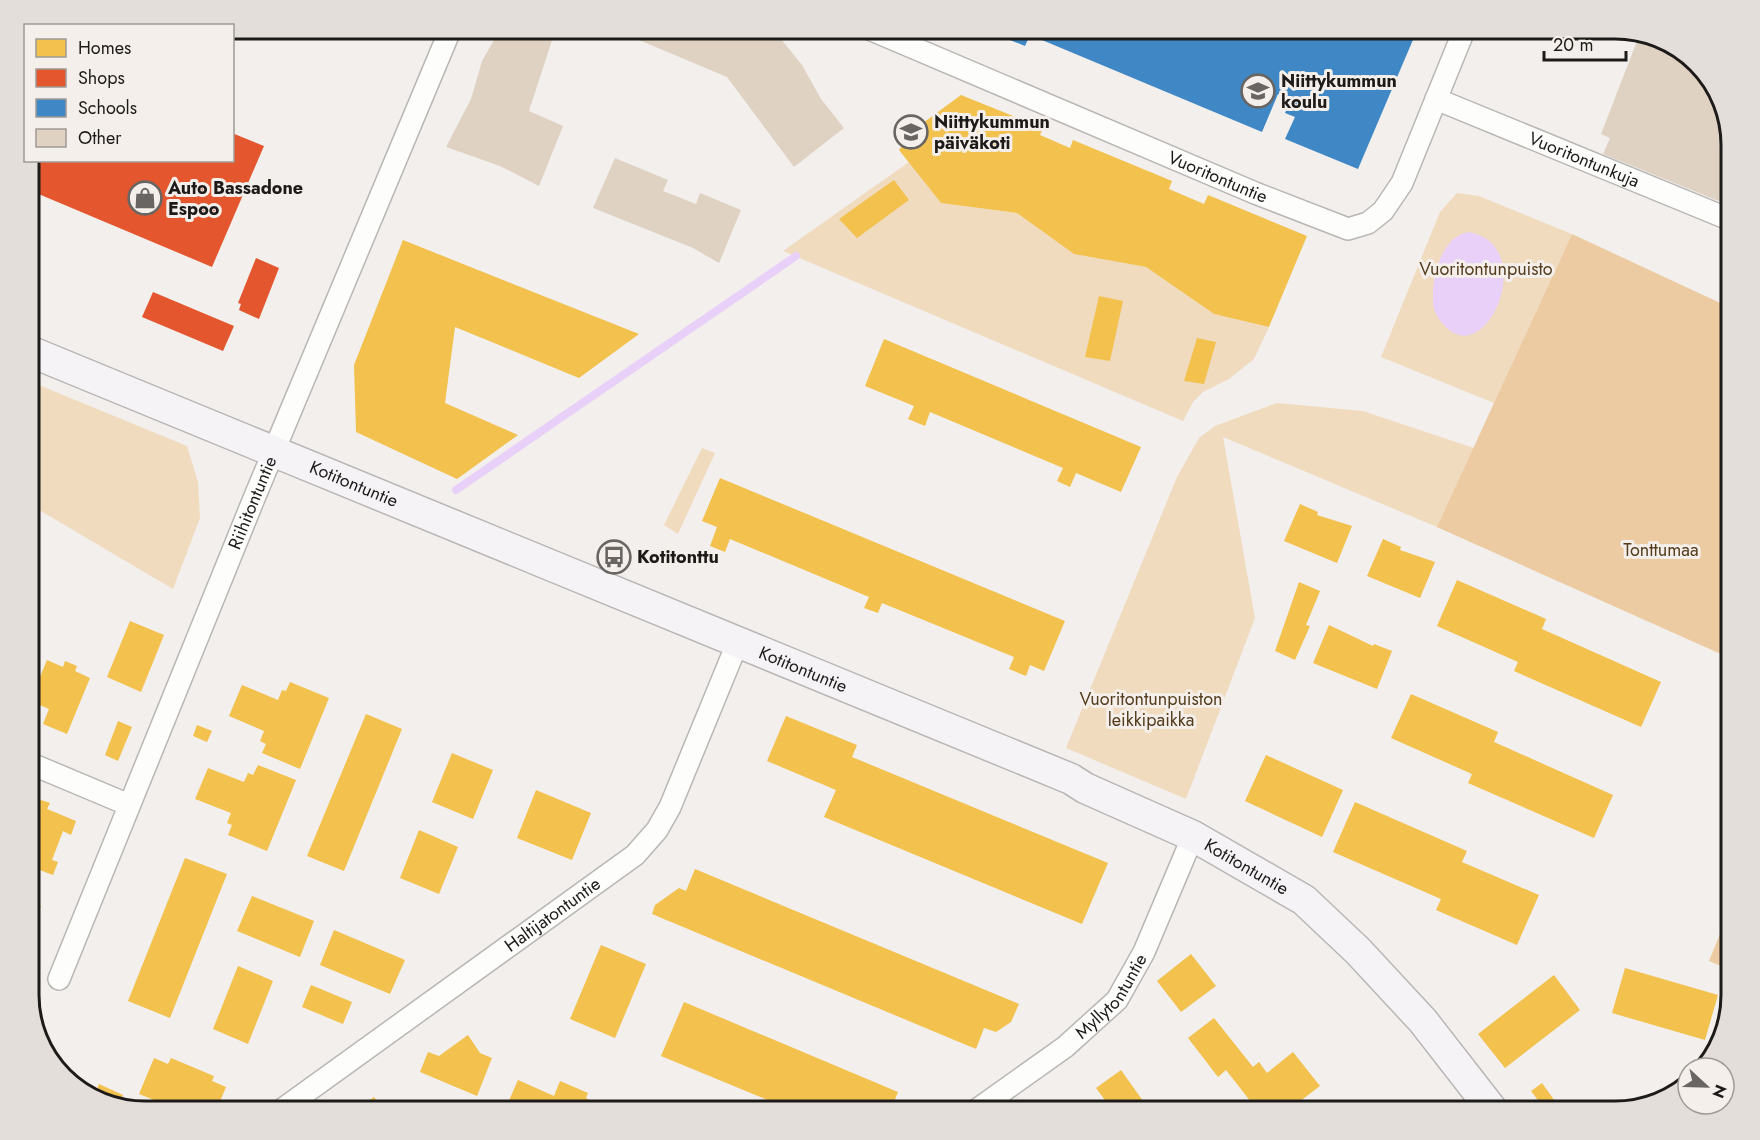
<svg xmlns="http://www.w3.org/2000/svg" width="1760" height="1140" viewBox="0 0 1760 1140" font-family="Jost,sans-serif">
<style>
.green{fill:#f1dbbf}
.forest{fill:#eccba2}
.water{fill:#e8d0f9}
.homes{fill:#f2c14e}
.shops{fill:#e4572e}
.schools{fill:#3f88c5}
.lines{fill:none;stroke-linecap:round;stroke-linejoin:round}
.stream{stroke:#e8d0f9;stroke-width:8}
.building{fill:#dfd2c3}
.street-casing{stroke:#b9b7b5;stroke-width:24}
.secondary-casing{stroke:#b9b7b5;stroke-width:33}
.street{stroke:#fdfdfc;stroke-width:21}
.secondary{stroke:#f6f3f7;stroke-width:30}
.labels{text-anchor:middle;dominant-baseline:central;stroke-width:6;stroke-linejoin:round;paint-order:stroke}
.poi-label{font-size:18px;font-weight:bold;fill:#1d1b19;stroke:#f4efea;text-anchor:start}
.street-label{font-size:18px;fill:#1d1b19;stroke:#f4efea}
.park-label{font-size:18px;fill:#543c1d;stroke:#f4efea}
.rim{fill:none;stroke:#1d1b19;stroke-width:3}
</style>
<rect width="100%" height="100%" fill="#f2efec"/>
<g class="green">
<polygon points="909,162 941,203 1017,213 1074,254 1146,267 1214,314 1269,327 1254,359 1229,379 1203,392 1193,402 1183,421 783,251"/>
<polygon points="1457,193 1479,196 1572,234 1495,403 1731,655 1730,658 1437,527 1223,437 1255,618 1186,799 1066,748 1177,477 1199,438 1215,426 1277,403 1363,411 1474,448 1494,403 1381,357 1440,212"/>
<polygon points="29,381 187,446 198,482 200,518 173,589 29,504"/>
<polygon points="702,448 715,453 678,534 664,525"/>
</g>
<g class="forest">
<polygon points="1572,234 1731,308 1730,658 1437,527"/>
<polygon points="1731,907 1731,970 1709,961"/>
</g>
<path class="water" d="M1469,232C1539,245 1488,369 1446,327C1437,318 1433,312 1433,299C1432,275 1442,236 1469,232Z"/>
<g class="homes">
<polygon points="961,95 1043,128 1040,135 1070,148 1073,140 1172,181 1169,189 1204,204 1208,195 1307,236 1269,327 1214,314 1146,267 1074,254 1017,213 941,203 899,150 904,143 900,140"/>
<polygon points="894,180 909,200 857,238 839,219"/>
<polygon points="403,240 478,270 639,334 579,378 455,327 445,403 518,435 457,479 356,432 354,365"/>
<polygon points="1099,296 1123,301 1110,361 1085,357"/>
<polygon points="1197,338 1216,342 1204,384 1184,381"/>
<polygon points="884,339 1141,447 1121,492 1076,473 1070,487 1057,481 1063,468 930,412 925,426 908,419 914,406 865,386"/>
<polygon points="720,478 1065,621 1044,671 1030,665 1026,676 1009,669 1014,657 882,603 878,613 864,608 869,597 730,539 725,552 710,546 717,527 702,521"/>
<polygon points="1300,504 1318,512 1317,515 1352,526 1337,563 1284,541"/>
<polygon points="1383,539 1401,547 1400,550 1435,562 1420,598 1367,576"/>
<polygon points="1457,580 1546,619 1542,629 1661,682 1641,727 1514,671 1518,662 1437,626"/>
<polygon points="1299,582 1320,591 1306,625 1310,626 1295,660 1275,651"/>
<polygon points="130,621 164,635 141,692 107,677"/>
<polygon points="1329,625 1373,646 1374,644 1392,651 1377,689 1313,663"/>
<polygon points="47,660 63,667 65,661 77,666 75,671 90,678 67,734 43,724 49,709 30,701"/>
<polygon points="290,682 329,698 300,769 262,753 266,744 260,741 264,731 229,716 242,685 278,700 282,690 286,691"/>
<polygon points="1411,694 1498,732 1494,742 1613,795 1594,838 1468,783 1472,774 1391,738"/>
<polygon points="366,714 402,729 344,871 307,856"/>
<polygon points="786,716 857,745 852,757 1108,863 1082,924 824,817 836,790 767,761"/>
<polygon points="118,721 132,727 118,761 105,755"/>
<polygon points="197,725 212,731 207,742 193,736"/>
<polygon points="452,753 493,770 473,819 432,802"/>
<polygon points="1266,755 1343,790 1322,837 1245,801"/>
<polygon points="258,765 296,780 267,851 228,835 232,825 227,823 231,813 195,799 208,768 244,782 248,773 253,775"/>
<polygon points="536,790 591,813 572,860 517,838"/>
<polygon points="35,798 50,803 47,809 76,821 71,835 63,831 52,860 58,862 53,875 29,866 29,802 33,803"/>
<polygon points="1355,802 1467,851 1462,862 1539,895 1517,945 1436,910 1441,899 1333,852"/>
<polygon points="419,830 458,847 439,894 400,878"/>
<polygon points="185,858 227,874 170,1018 128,1001"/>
<polygon points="695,869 1019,1004 1011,1022 996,1032 984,1028 976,1049 652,914 655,905 679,888 686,891"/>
<polygon points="252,896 314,921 300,957 237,931"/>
<polygon points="29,901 41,906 36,919 29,916"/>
<polygon points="334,930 405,960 390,994 320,965"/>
<polygon points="601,945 646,964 615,1038 570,1019"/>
<polygon points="1191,954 1216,986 1181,1012 1157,981"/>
<polygon points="238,966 273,981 248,1044 213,1029"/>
<polygon points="1625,968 1718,995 1705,1040 1612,1013"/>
<polygon points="1554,975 1580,1010 1505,1068 1478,1034"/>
<polygon points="311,985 352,1002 343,1024 302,1007"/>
<polygon points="684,1002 898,1092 893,1104 882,1111 794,1111 661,1056"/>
<polygon points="1214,1018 1253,1067 1259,1062 1267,1073 1293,1052 1320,1086 1287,1111 1258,1111 1226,1070 1218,1077 1188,1038"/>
<polygon points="468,1035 480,1053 492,1058 477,1096 420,1072 428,1052 439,1056"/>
<polygon points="154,1058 168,1064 171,1058 214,1076 212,1081 226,1087 216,1111 166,1111 157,1108 159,1102 139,1094"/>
<polygon points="1121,1070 1148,1108 1153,1104 1158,1111 1113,1111 1096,1088"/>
<polygon points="518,1080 554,1096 560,1081 588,1093 586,1098 593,1102 589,1111 522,1111 507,1105"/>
<polygon points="1542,1083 1557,1104 1546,1111 1531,1091"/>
<polygon points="99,1084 123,1095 119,1104 81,1092 76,1087 95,1094"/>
<polygon points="374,1097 384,1111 354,1111"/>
</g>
<g class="shops">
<polygon points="232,133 264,146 212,267 29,190 29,160 232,160"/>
<polygon points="256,258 279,268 259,319 239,310 241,304 238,303"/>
<polygon points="153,292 234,326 223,351 142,317"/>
</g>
<g class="schools">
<polygon points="1000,28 1033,28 1025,46 998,35"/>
<polygon points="1047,28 1293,28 1317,38 1321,28 1418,28 1358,169 1285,139 1295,117 1285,113 1291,99 1278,94 1262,132 1042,40"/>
</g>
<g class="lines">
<polyline class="stream" points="456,490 796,256"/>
</g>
<g class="building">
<polygon points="501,28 556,28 529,111 563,126 539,186 500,166 446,147 471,99 482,61"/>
<polygon points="644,28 772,28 802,65 821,99 844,128 794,167 727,77 639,40"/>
<polygon points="1639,36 1679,48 1716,87 1731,145 1731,206 1603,154 1610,138 1601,134"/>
<polygon points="615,158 668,180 663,191 696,204 700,193 741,210 719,263 693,248 593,208"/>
</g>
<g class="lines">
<defs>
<g id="street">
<path id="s1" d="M867,28L1255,193L1348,229L1368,223L1383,211L1402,183L1465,28"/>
<path id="s2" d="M1436,99L1731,220"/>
<polyline points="29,763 129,805"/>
<path id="s3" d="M59,979L255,496L451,28"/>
<path id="s4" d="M280,1111L635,855L657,830L670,807L737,644"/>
<path id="s5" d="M975,1111L1065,1047L1117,1000L1144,952L1193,836"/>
</g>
<g id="secondary">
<path id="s6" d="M29,351C377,492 723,638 1071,779L1085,788L1193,836L1304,900L1358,951L1423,1021L1493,1111"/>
</g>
</defs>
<use href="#street" class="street-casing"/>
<use href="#secondary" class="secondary-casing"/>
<use href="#street" class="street"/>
<use href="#secondary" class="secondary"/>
</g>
<defs>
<symbol id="school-ring" viewBox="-11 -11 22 22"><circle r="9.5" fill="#f4efea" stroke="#686563" stroke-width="1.5"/><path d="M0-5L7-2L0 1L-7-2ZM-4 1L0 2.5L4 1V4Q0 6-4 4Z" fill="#686563"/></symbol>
<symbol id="shop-ring" viewBox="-11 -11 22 22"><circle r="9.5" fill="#f4efea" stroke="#686563" stroke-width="1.5"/><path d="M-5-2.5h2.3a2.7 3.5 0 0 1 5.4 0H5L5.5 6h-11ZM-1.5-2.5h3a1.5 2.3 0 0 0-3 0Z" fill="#686563"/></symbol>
<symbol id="bus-ring" viewBox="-11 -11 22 22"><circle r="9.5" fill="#f4efea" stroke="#686563" stroke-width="1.5"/><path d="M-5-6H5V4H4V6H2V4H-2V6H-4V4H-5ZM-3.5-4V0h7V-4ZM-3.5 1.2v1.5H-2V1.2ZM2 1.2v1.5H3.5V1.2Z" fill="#686563"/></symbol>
</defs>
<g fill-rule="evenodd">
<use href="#school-ring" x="1239" y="72" width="38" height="38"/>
<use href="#school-ring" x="892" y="113" width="38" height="38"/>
<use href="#shop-ring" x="126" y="179" width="38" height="38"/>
<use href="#bus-ring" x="595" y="538" width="38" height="38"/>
</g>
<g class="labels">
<g class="poi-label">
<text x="1281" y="81">Niittykummun<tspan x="1281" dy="21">koulu</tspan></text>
<text x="934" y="122">Niittykummun<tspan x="934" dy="21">päiväkoti</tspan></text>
<text x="168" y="188">Auto Bassadone<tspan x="168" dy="21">Espoo</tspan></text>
<text x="637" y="557">Kotitonttu</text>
</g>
<g class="street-label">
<text stroke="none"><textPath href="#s2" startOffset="160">Vuoritontunkuja</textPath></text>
<text stroke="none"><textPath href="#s1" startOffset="381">Vuoritontuntie</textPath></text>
<text stroke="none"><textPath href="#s6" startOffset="351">Kotitontuntie</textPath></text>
<text stroke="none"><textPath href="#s3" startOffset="514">Riihitontuntie</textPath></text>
<text stroke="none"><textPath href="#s6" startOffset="837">Kotitontuntie</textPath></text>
<text stroke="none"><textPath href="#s6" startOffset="1323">Kotitontuntie</textPath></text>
<text stroke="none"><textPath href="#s4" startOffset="336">Haltijatontuntie</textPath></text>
<text stroke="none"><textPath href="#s5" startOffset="180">Myllytontuntie</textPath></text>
</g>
<g class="park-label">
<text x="1486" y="269">Vuoritontunpuisto</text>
<text x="1661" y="550">Tonttumaa</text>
<text x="1151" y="699">Vuoritontunpuiston<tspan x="1151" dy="21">leikkipaikka</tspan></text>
</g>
</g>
<path d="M0 0H1760V1140H0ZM145 39H1615A106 106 0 0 1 1721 145V995A106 106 0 0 1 1615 1101H145A106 106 0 0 1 39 995V145A106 106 0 0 1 145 39Z" fill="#e3ded9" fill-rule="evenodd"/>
<path class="rim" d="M145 39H1615A106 106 0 0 1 1721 145V995A106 106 0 0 1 1615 1101H145A106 106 0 0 1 39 995V145A106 106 0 0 1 145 39Z"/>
<rect x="24" y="24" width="210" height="138" fill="#f4efea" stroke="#9e9a96" stroke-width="1.5"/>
<rect x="36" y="39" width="30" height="18" fill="#f2c14e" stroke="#9e9a96" stroke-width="1.5"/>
<text x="78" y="54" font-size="18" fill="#1d1b19">Homes</text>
<rect x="36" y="69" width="30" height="18" fill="#e4572e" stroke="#9e9a96" stroke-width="1.5"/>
<text x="78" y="84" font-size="18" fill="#1d1b19">Shops</text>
<rect x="36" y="99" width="30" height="18" fill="#3f88c5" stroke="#9e9a96" stroke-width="1.5"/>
<text x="78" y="114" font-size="18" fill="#1d1b19">Schools</text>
<rect x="36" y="129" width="30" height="18" fill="#dfd2c3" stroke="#9e9a96" stroke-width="1.5"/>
<text x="78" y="144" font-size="18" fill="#1d1b19">Other</text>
<g transform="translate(1706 1086) rotate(112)"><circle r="28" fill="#f4efea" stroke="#9e9a96" stroke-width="1.5"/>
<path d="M0-4.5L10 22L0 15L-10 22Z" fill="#686563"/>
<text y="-9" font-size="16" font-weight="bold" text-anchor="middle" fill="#1d1b19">N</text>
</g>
<path d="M1544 51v9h82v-9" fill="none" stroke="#1d1b19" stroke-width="3"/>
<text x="1553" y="51" font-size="18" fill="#1d1b19" stroke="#f4efea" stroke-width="4.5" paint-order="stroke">20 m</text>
</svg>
